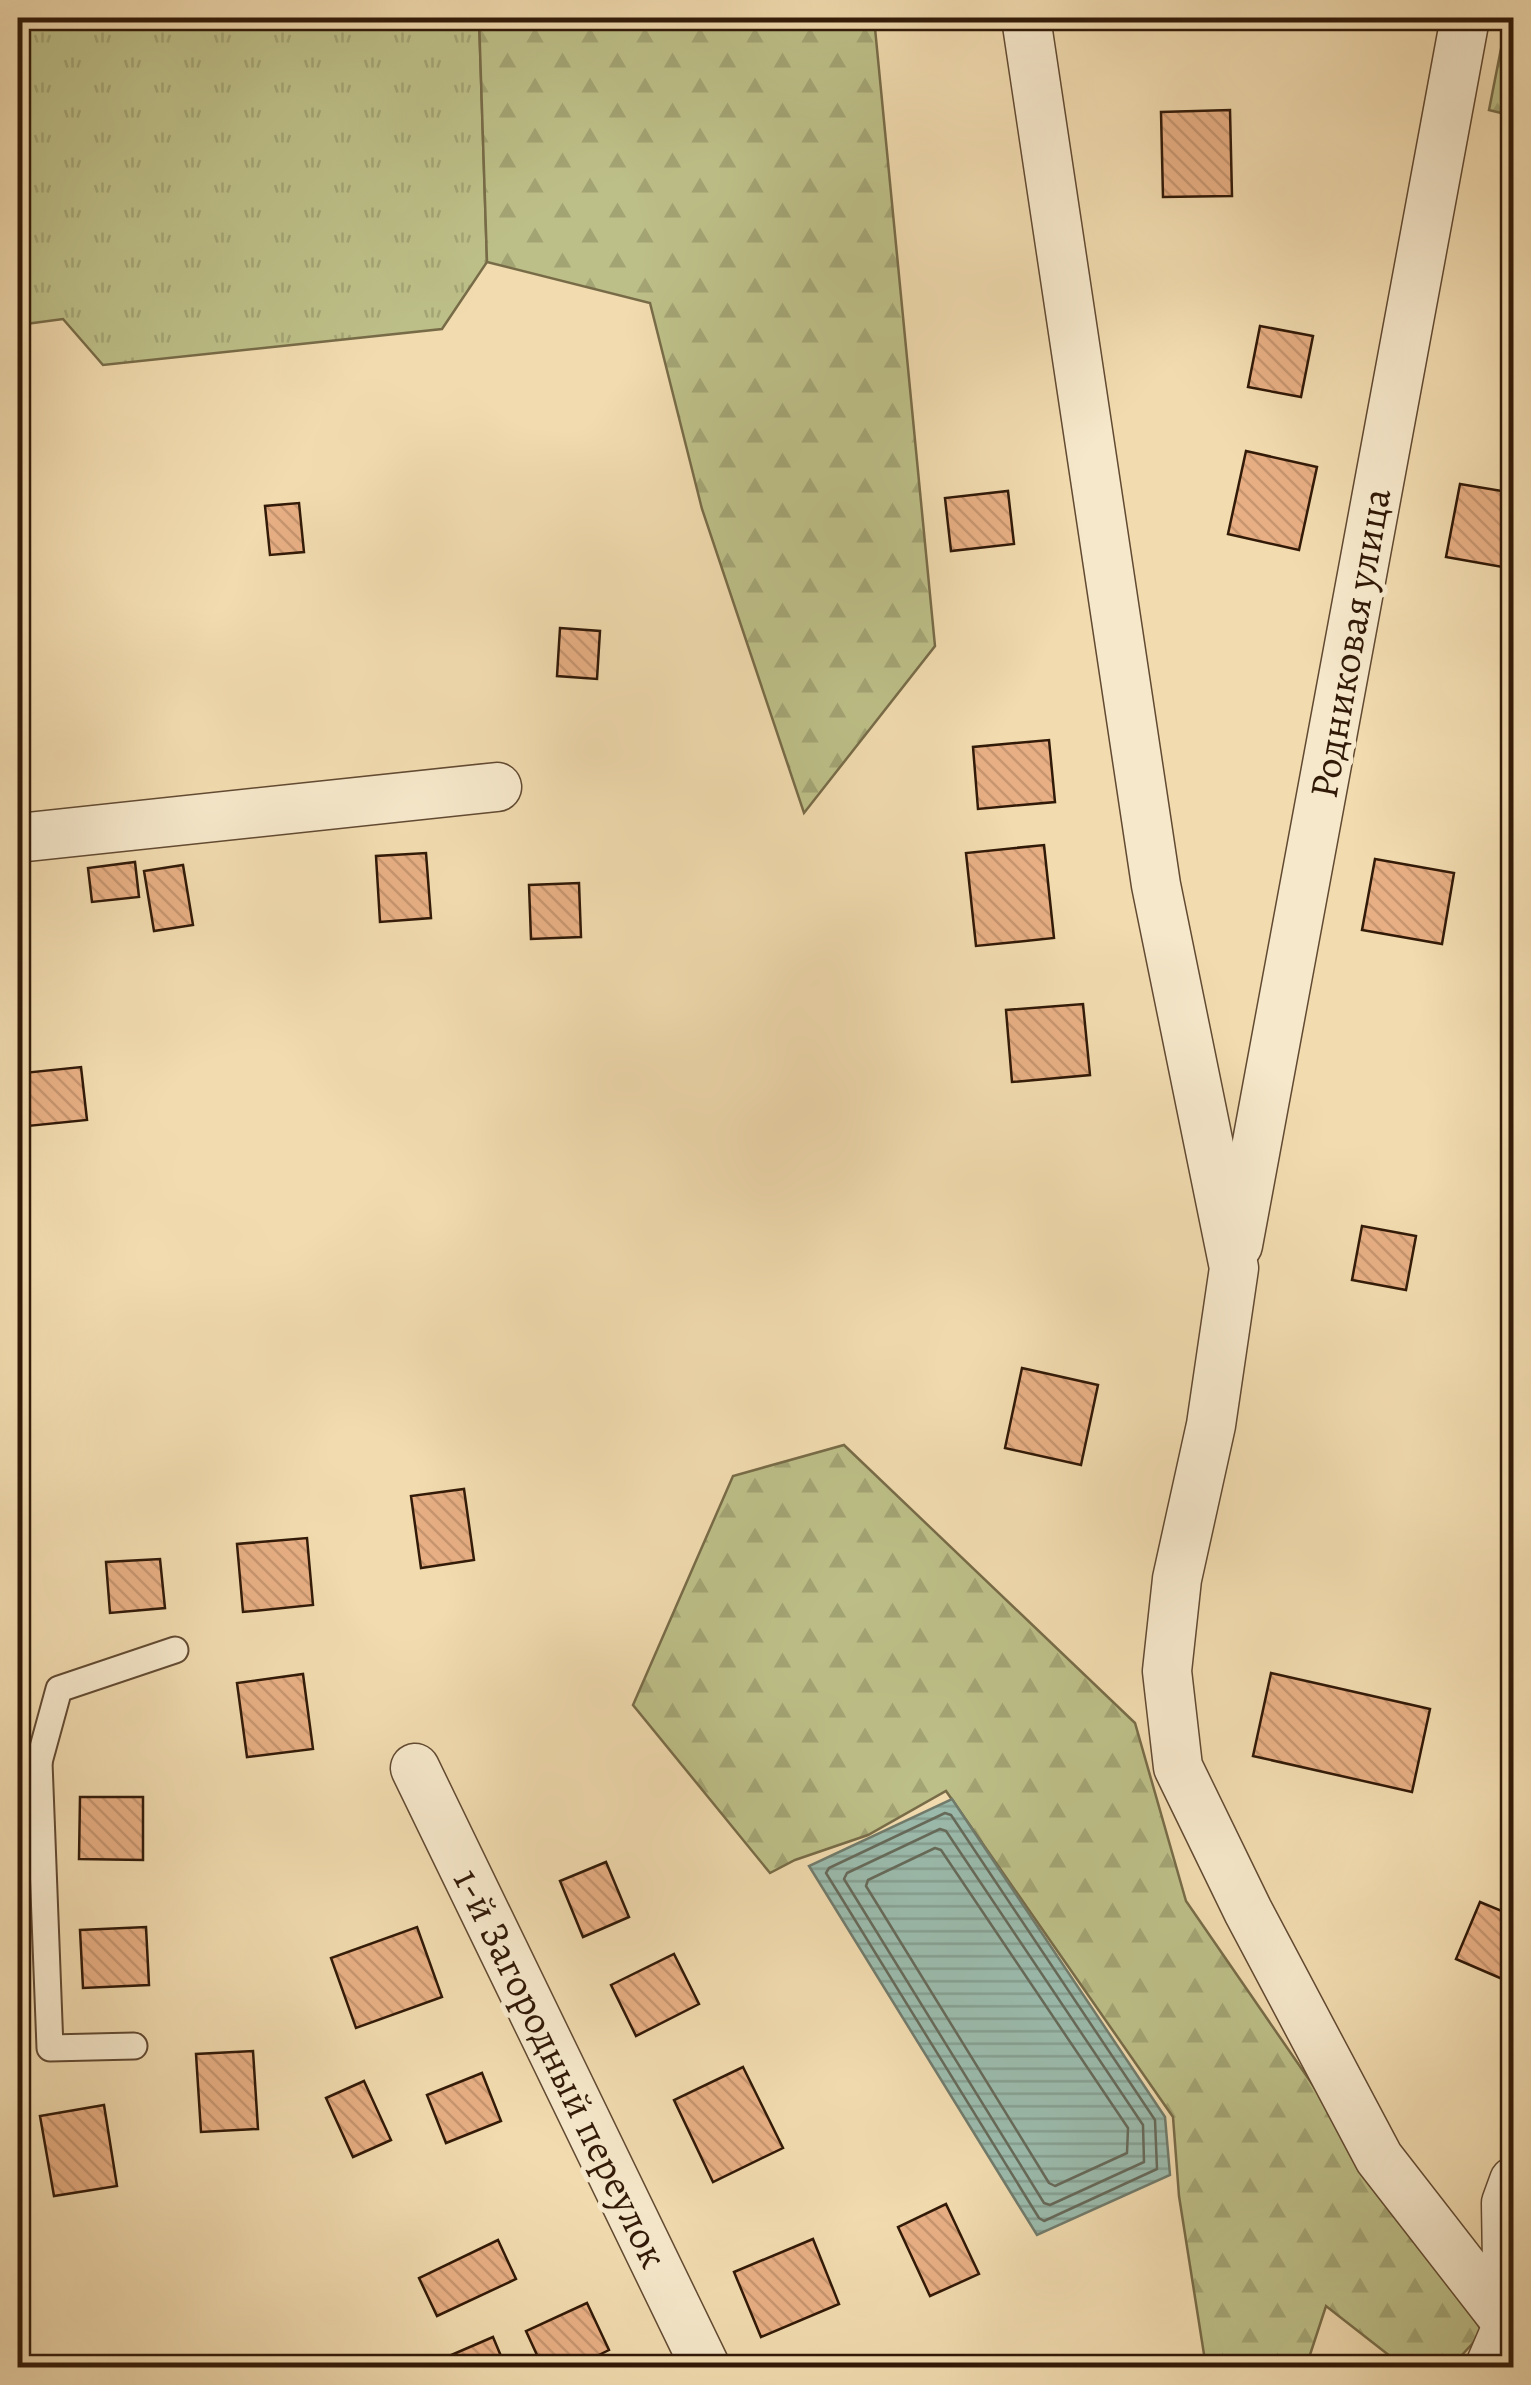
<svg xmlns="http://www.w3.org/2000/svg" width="1531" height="2385" viewBox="0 0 1531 2385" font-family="Alegreya,serif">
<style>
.grass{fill:url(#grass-tufts);stroke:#786c48;stroke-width:2.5}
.forest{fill:url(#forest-firs);stroke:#786c48;stroke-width:2.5}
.water{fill:url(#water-rules);stroke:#717b6b;stroke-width:2.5}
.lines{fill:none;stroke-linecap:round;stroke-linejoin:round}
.shore{stroke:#666a5a;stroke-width:2.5}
.building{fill:url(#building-back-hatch);stroke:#321a08;stroke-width:2.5}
.service-casing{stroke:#624a32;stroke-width:29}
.minor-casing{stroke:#624a32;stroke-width:51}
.service{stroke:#f6e8cb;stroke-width:25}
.minor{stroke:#f6e8cb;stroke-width:48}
.labels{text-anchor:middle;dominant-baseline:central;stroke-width:10;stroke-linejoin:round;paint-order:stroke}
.street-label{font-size:40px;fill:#321a08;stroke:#f6e8cb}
</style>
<defs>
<pattern id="grass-tufts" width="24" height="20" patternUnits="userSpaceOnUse" patternTransform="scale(2.5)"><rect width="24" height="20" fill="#bdbf88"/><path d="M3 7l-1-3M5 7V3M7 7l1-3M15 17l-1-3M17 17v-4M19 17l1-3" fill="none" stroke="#a3a474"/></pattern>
<pattern id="forest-firs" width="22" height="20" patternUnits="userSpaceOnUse" patternTransform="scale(2.5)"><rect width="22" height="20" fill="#bdbf88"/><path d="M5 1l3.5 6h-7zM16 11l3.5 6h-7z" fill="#a3a474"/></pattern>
<pattern id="water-rules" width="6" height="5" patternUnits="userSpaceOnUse" patternTransform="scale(2.5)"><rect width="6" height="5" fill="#9bbbad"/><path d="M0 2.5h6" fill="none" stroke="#86a093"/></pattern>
<pattern id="building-back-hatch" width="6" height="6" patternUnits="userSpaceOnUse" patternTransform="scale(2.5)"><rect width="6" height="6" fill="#e8af84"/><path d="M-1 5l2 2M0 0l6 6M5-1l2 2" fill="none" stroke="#c79670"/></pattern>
</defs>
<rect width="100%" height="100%" fill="#f1dbaf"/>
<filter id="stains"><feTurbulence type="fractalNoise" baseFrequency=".002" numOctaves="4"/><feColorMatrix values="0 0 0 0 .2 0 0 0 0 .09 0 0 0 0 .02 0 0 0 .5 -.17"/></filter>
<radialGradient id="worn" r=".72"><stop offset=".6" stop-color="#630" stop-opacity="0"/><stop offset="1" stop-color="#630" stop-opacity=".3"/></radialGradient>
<polygon class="grass" points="18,18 479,18 487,262 442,329 103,365 63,319 18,325"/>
<g class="forest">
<polygon points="479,18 874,18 935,646 804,813 702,509 650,303 487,262"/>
<polygon points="1507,18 1513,18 1513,116 1489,110"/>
<polygon points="844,1445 1135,1723 1186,1901 1483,2332 1451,2367 1404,2367 1326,2306 1306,2367 1206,2367 1179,2196 1173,2117 946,1791 868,1835 795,1860 770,1873 633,1705 733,1476"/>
</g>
<polygon class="water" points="952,1799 1165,2117 1170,2175 1037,2235 809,1866"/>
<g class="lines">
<g class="shore">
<polygon points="945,1813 951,1815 1155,2120 1157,2169 1044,2221 1039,2218 826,1873 829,1868"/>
<polygon points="940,1829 946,1831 1143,2125 1144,2162 1050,2205 1044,2203 844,1879 847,1873"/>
<polygon points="935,1848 941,1850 1128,2128 1127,2153 1055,2186 1049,2183 866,1886 868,1880"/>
</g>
</g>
<g class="building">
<polygon points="1230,110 1232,196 1163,197 1161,112"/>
<polygon points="1260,326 1313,336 1301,397 1248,387"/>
<polygon points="1246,451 1317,467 1299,550 1228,534"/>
<polygon points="1460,484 1514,493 1514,569 1446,557"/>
<polygon points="1008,491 1014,544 951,551 945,498"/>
<polygon points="299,503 304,552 270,555 265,506"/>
<polygon points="560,628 600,631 597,679 557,676"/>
<polygon points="1049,740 1055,802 978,809 973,747"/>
<polygon points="1044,845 1054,938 976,946 966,853"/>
<polygon points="426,853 431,918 380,922 376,856"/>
<polygon points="1375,859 1454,873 1442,944 1362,930"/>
<polygon points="135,862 139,897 92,902 88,868"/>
<polygon points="183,865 193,925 154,931 144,871"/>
<polygon points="579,883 581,937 531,939 529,885"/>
<polygon points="1083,1004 1090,1075 1012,1082 1006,1010"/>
<polygon points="81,1067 87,1120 28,1126 23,1073"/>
<polygon points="1362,1226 1416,1236 1406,1290 1352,1280"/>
<polygon points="1022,1368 1098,1385 1081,1465 1005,1448"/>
<polygon points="464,1489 474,1560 421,1568 411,1496"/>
<polygon points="307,1538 313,1605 243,1612 237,1544"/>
<polygon points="160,1559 165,1608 110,1613 106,1562"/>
<polygon points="1271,1673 1430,1709 1412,1792 1253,1756"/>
<polygon points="303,1674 313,1749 247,1757 237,1683"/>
<polygon points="80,1797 143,1797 143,1860 79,1859"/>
<polygon points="606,1862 629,1917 583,1937 560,1881"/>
<polygon points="1480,1902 1514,1916 1514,1984 1456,1959"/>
<polygon points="146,1927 149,1985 83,1988 80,1930"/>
<polygon points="417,1927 442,1997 356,2028 331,1958"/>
<polygon points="674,1954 699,2004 636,2036 611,1985"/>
<polygon points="253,2051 258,2129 201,2132 196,2054"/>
<polygon points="743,2067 783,2148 713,2182 674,2100"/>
<polygon points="482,2073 501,2121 446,2143 427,2095"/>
<polygon points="364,2081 391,2140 353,2157 326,2098"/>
<polygon points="104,2105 117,2186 54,2196 40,2116"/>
<polygon points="946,2204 979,2274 930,2296 898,2227"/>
<polygon points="813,2239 839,2304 761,2337 734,2272"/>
<polygon points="498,2240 516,2279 437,2316 419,2278"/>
<polygon points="587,2303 609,2350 572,2368 543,2368 526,2331"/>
<polygon points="493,2337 506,2368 454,2368 449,2356"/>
</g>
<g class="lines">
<defs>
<g id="service">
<polyline points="39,1762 50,2048 134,2046"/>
<polyline points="18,1763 39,1762 59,1689 175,1650"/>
</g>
<g id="minor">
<polyline points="1026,18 1156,885 1234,1268 1211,1425 1177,1579 1167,1671 1178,1767 1248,1911 1379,2158 1508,2324"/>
<polyline points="18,838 497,787"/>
<polyline points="1238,1245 1465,18"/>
<polyline points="415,1768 706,2368"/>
<polyline points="1489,2368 1508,2324 1506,2203 1514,2181"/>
</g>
</defs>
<use href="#service" class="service-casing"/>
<use href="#minor" class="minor-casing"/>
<use href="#service" class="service"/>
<use href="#minor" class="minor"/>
</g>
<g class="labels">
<g class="street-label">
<text transform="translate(1350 643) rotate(-80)">Родниковая улица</text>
<text transform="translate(561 2068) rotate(64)">1-й Загородный переулок</text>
</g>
</g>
<rect width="1531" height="2385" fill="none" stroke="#f1dbaf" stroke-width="60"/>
<rect x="20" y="20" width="1491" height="2345" fill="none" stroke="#321a08" stroke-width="5"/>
<rect x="30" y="30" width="1471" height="2325" fill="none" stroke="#321a08" stroke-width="2.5"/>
<rect width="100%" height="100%" filter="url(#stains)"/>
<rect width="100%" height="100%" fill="url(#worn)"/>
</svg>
